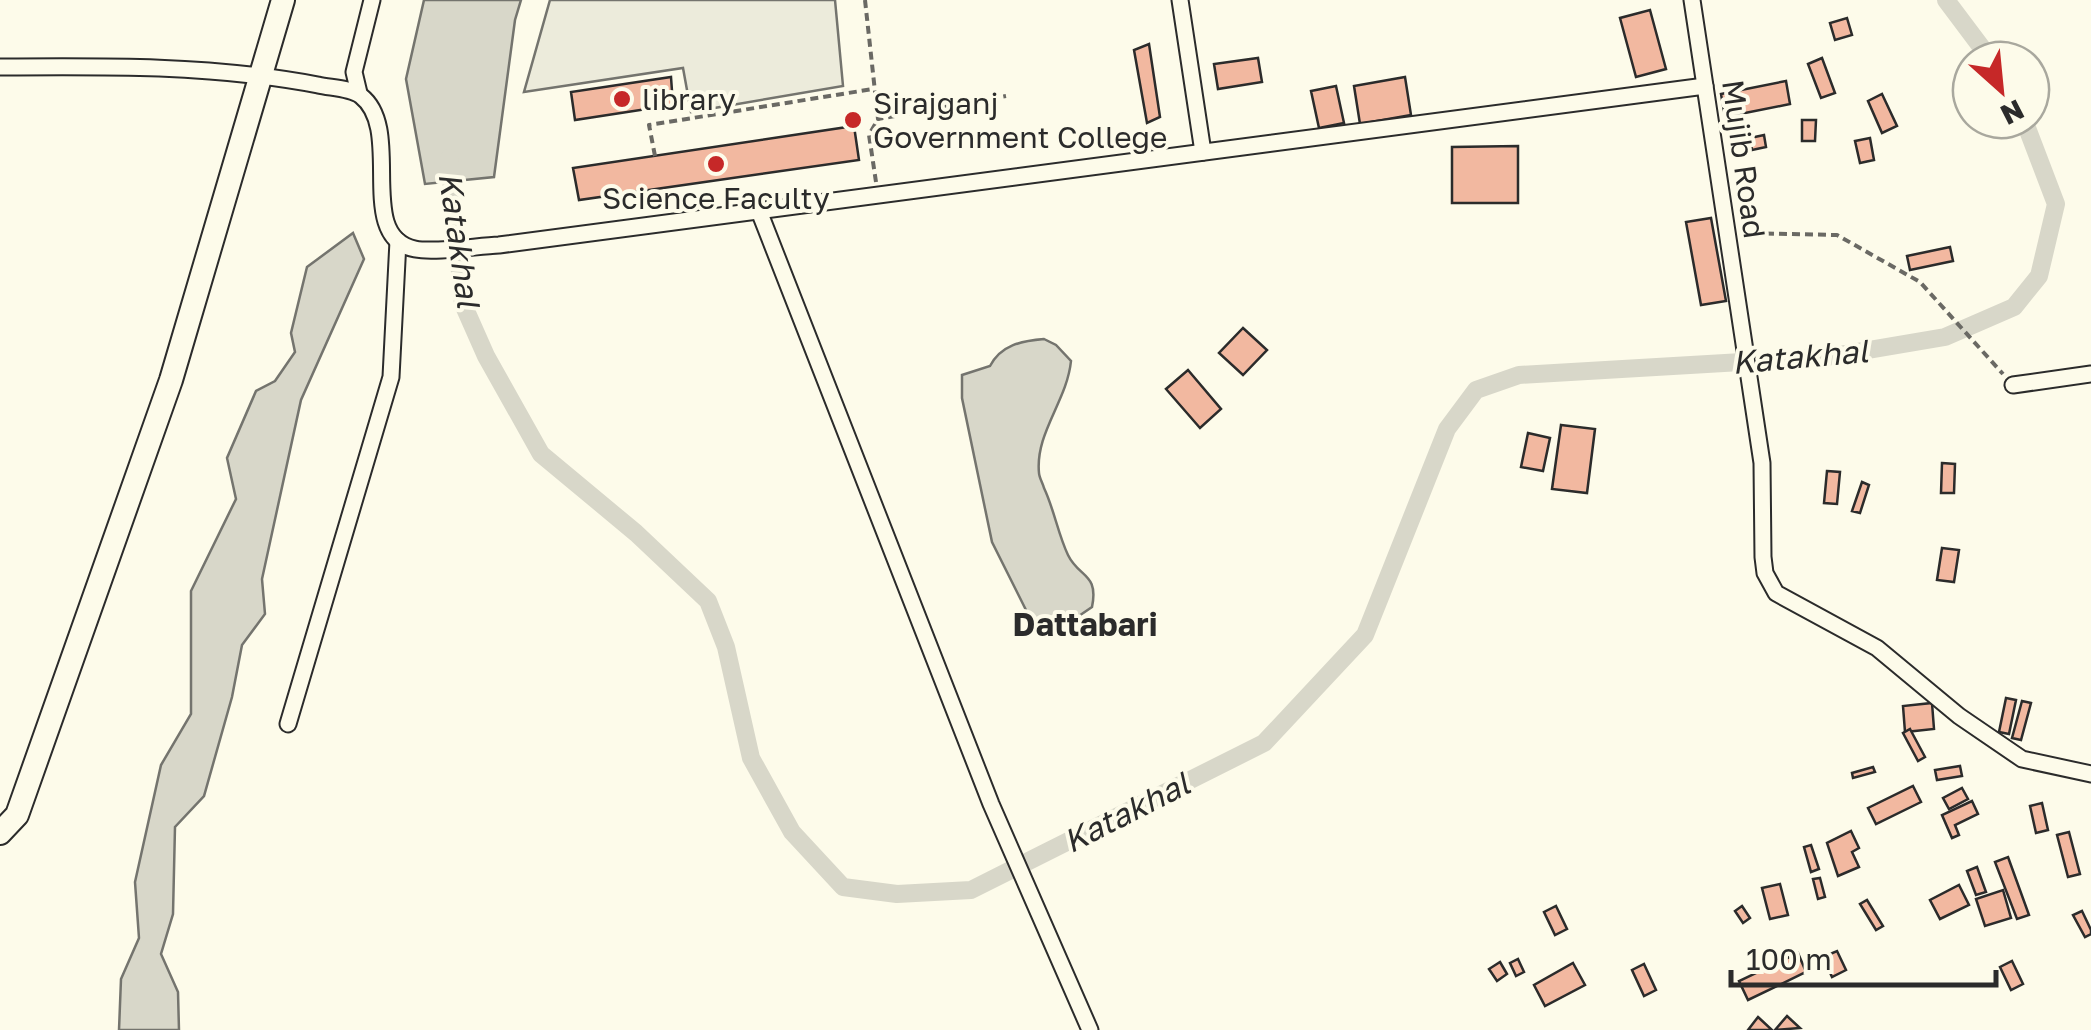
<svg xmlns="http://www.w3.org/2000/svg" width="2091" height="1030" viewBox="0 0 2091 1030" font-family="'Golos Text',sans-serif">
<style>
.green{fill:#ecebdb;stroke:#74746e;stroke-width:2.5}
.water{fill:#d8d7c9;stroke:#74746e;stroke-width:2.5}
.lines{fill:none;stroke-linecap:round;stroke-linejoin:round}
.canal{stroke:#d8d7c9;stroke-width:18}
.building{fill:#f2b8a0;stroke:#2b2b2b;stroke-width:2.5}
.street-casing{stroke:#2b2b2b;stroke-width:19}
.secondary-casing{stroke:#2b2b2b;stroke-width:26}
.path{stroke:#6a6964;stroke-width:4;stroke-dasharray:8 5;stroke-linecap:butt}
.street{stroke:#fdfbea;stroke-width:15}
.secondary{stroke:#fdfbea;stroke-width:22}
.poi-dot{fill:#c62828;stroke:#fdfbea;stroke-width:4}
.labels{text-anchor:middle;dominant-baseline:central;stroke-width:8;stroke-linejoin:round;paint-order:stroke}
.poi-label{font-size:30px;fill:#2b2b2b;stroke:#fdfbea;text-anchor:start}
.street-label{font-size:30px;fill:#2b2b2b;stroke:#fdfbea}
.water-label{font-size:32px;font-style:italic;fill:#2b2b2b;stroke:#fdfbea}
.neighbourhood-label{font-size:32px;font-weight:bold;fill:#2b2b2b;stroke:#fdfbea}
</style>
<rect width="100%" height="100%" fill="#fdfbea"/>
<polygon class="green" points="550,0 835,0 843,86 691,112 683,68 524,92"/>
<g class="water">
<polygon points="424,0 521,0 515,20 494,177 425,184 406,79"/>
<polygon points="353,233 364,259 301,400 262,579 265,614 242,645 232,697 204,796 175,827 173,914 161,954 178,992 179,1030 119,1030 121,979 139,938 135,882 161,765 191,714 191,591 236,499 227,458 256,391 275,381 295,352 291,333 307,267"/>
<path d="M1044,339L1056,345L1071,361C1067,401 1035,433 1039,473C1039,477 1043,484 1044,488C1054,509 1058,534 1068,555C1079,578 1099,573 1092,607L1051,635L1034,626L992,542L962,398V375L990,366C1001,345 1021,341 1044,339Z"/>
</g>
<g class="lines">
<g class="canal">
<polyline points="1946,0 1991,60"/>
<polyline points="449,158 463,304 486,356 541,454 636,533 708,601 726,647 751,758 792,832 843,887 897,894 971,890 1264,743 1365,635 1447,429 1476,390 1519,375 1827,357 1945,337 2014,307 2039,276 2056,204 2024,120"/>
</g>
</g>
<g class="building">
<polygon points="1650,10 1666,69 1636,77 1620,18"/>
<polygon points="1847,18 1852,35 1835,40 1830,23"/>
<polygon points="1149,44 1160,117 1147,123 1134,50"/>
<polygon points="1258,58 1262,82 1218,89 1214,64"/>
<polygon points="1822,58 1835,93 1821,98 1808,64"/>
<polygon points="671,77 673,105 575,120 571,92"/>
<polygon points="1405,77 1411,115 1360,124 1354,86"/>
<polygon points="1786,81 1790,104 1725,117 1721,94"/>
<polygon points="1336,86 1344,123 1319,128 1311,91"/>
<polygon points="1882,94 1897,126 1882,133 1868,101"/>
<polygon points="1802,120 1816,120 1815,141 1802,141"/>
<polygon points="854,126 859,160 579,200 573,168"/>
<polygon points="1764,135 1766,147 1752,150 1750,138"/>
<polygon points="1870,138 1874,160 1860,163 1855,141"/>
<polygon points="1518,146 1518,203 1452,203 1452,147"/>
<polygon points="1711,218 1726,301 1701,305 1686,222"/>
<polygon points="1950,247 1953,261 1910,270 1907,256"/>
<polygon points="1243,328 1267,350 1243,375 1219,353"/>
<polygon points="1188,370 1221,409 1200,428 1166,389"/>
<polygon points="1561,425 1595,429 1587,493 1552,489"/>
<polygon points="1528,433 1550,438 1543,471 1521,467"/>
<polygon points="1942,463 1955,464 1954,493 1941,493"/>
<polygon points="1827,471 1840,472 1837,504 1824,503"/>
<polygon points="1862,482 1869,485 1860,513 1852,511"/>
<polygon points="1942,548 1959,550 1954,582 1937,580"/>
<polygon points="2006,698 2016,700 2009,734 1999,732"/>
<polygon points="2022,701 2031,703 2021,740 2012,738"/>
<polygon points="1932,703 1934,729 1905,732 1903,706"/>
<polygon points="1910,729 1925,757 1918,761 1903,733"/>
<polygon points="1960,766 1962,776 1937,780 1935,770"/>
<polygon points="1873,767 1875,772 1853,778 1852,773"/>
<polygon points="1913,786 1921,802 1876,824 1868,808"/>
<polygon points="1962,788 1968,799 1949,809 1943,798"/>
<polygon points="1972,801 1978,814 1955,825 1959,835 1952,838 1942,815"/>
<polygon points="2042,803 2048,830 2036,833 2030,806"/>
<polygon points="1851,831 1859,848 1852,852 1859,867 1838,876 1827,843"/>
<polygon points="2069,832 2080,874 2068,877 2057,835"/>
<polygon points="1811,845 1819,869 1811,872 1804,847"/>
<polygon points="2008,857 2029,915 2017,919 1995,862"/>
<polygon points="1977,867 1986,892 1976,895 1967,871"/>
<polygon points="1820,878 1825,897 1818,899 1813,879"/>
<polygon points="1780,884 1788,915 1770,919 1762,888"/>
<polygon points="1959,885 1969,905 1940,919 1930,900"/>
<polygon points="2003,890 2011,918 1985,926 1976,899"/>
<polygon points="1867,900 1883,926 1876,930 1860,904"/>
<polygon points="1556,906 1567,929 1555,935 1544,912"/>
<polygon points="1742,906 1750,918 1743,923 1735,911"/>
<polygon points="2082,911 2091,930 2091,934 2085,937 2073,915"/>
<polygon points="1837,951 1846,970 1832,977 1823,957"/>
<polygon points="1798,953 1806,972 1748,1000 1739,981"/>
<polygon points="1518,959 1524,972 1516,976 1510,963"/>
<polygon points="2012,961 2023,984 2011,990 2000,967"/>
<polygon points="1500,962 1507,974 1497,981 1489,969"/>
<polygon points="1573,963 1585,985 1545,1006 1534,985"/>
<polygon points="1644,964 1656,990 1644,996 1632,970"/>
<polygon points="1787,1016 1800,1028 1775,1030"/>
<polygon points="1758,1017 1772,1030 1748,1030"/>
</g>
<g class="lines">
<defs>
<g id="street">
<polyline points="1180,0 1203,152"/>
<polyline points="1692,0 1762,463 1763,557 1765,573 1776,593 1877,648 1959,716 2022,759 2091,774"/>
<path d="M0,67C106,66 213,65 318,85C331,88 351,88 361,96C405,130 354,237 415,249C435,253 477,246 499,245L1705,86"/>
<polyline points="359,93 354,72 372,0"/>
<polyline points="759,211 991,804 1090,1030"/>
<polyline points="2013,385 2091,374"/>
<polyline points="288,724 391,377 398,241"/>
</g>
<polyline id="secondary" points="0,833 17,815 171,380 283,0"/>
</defs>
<use href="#street" class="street-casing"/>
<use href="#secondary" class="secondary-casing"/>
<g class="path">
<polyline points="865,0 878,119 1006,96"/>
<polyline points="655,156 649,125 873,89"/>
<polyline points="876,182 869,135 878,119"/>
<polyline points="1740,233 1837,235 1920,282 2003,374"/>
</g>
<use href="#street" class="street"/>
<use href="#secondary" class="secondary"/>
</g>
<g class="poi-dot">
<circle cx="622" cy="99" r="10"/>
<circle cx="853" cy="120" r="10"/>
<circle cx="716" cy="164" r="10"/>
</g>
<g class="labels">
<g class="poi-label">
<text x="642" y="99">library</text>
<text x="873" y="103">Sirajganj<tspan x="873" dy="34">Government College</tspan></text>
<text x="716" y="198" text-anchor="middle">Science Faculty</text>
</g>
<g class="street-label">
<text transform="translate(1744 159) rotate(82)">Mujib Road</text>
</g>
<g class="water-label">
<text transform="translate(460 240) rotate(82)">Katakhal</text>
<text transform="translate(1800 356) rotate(-5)">Katakhal</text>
<text transform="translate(1126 812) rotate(-27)">Katakhal</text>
</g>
<g class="neighbourhood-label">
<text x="1085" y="624">Dattabari</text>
</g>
</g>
<g transform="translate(2001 90) rotate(153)"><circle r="48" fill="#fdfbea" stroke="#a9a89e" stroke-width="2.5"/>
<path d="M0-8L18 38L0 25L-18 38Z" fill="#c62828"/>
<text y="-15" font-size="28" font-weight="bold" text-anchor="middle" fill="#2b2b2b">N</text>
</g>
<path d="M1731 970v15h265v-15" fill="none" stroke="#2b2b2b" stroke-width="5"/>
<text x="1746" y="970" font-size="30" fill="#2b2b2b" stroke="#fdfbea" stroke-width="8" paint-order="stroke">100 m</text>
</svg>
